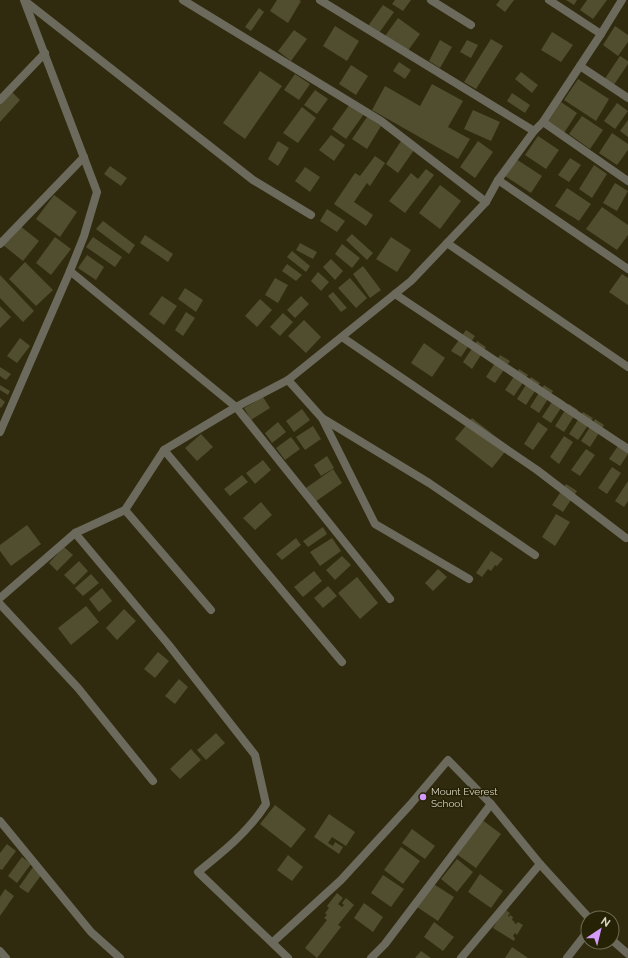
<svg xmlns="http://www.w3.org/2000/svg" width="628" height="958" viewBox="0 0 628 958" font-family="Raleway,sans-serif">
<style>
.building{fill:#514d2f}
.lines{fill:none;stroke-linecap:round;stroke-linejoin:round}
.street{stroke:#6c6a5c;stroke-width:8}
.poi-dot{fill:#d39cfc;stroke:#262205;stroke-width:1.5}
.labels{text-anchor:middle;dominant-baseline:central;stroke-width:3;stroke-linejoin:round;paint-order:stroke}
.poi-label{font-size:10px;fill:#d7d5c4;stroke:#262205;text-anchor:start}
</style>
<rect width="100%" height="100%" fill="#302b0e"/>
<g class="building">
<polygon points="277,0 299,0 301,1 288,23 270,11"/>
<polygon points="395,0 411,0 403,11 392,4"/>
<polygon points="500,0 514,0 505,12 496,5"/>
<polygon points="566,0 577,0 574,5"/>
<polygon points="587,0 607,0 593,19 580,10"/>
<polygon points="383,5 394,12 379,33 368,26"/>
<polygon points="259,8 264,12 251,31 245,27"/>
<polygon points="398,18 420,34 407,52 385,36"/>
<polygon points="335,26 359,41 347,61 323,46"/>
<polygon points="615,26 628,35 628,42 618,56 603,45"/>
<polygon points="294,30 307,39 291,61 278,51"/>
<polygon points="552,32 573,45 561,62 541,50"/>
<polygon points="491,39 503,46 476,89 464,82"/>
<polygon points="440,40 452,47 440,68 429,61"/>
<polygon points="467,40 478,45 471,58 460,52"/>
<polygon points="620,56 628,61 628,64 613,86 604,80"/>
<polygon points="399,62 411,70 405,79 393,71"/>
<polygon points="351,65 368,76 356,95 339,84"/>
<polygon points="260,71 282,86 245,139 223,123"/>
<polygon points="521,72 538,85 532,93 515,79"/>
<polygon points="295,74 310,84 299,100 284,90"/>
<polygon points="578,79 609,99 596,121 564,100"/>
<polygon points="432,84 463,101 448,127 470,139 458,159 372,110 385,86 420,106"/>
<polygon points="9,89 20,100 0,122 0,99"/>
<polygon points="315,90 328,99 317,114 304,105"/>
<polygon points="512,93 530,105 525,113 507,101"/>
<polygon points="561,102 577,113 564,133 548,122"/>
<polygon points="617,103 628,111 615,129 604,121"/>
<polygon points="350,104 364,114 346,139 332,129"/>
<polygon points="302,107 316,118 298,143 283,133"/>
<polygon points="473,110 500,122 491,141 464,129"/>
<polygon points="582,116 603,130 590,149 569,134"/>
<polygon points="367,117 381,126 367,149 352,139"/>
<polygon points="628,120 628,137 620,131"/>
<polygon points="612,133 628,144 628,150 617,165 599,153"/>
<polygon points="331,135 345,145 334,161 319,150"/>
<polygon points="538,136 559,150 546,169 525,155"/>
<polygon points="278,141 289,148 278,166 268,159"/>
<polygon points="401,141 414,150 398,173 386,164"/>
<polygon points="478,141 493,152 475,178 460,167"/>
<polygon points="375,156 385,163 370,186 367,183 354,202 373,215 366,226 334,204 355,173 360,176"/>
<polygon points="570,158 581,165 569,182 558,175"/>
<polygon points="516,159 542,176 531,193 505,176"/>
<polygon points="594,165 607,174 592,198 579,189"/>
<polygon points="110,166 127,178 121,186 104,174"/>
<polygon points="305,167 320,177 310,192 295,181"/>
<polygon points="426,169 434,175 405,213 389,201 411,173 418,179"/>
<polygon points="615,183 628,191 617,211 603,203"/>
<polygon points="440,185 461,201 440,229 419,213"/>
<polygon points="567,188 591,204 579,221 555,206"/>
<polygon points="54,195 77,212 60,237 36,219"/>
<polygon points="602,207 628,225 628,235 617,250 586,229"/>
<polygon points="327,209 345,221 337,232 320,221"/>
<polygon points="103,221 135,245 129,254 96,229"/>
<polygon points="19,225 39,241 23,261 3,245"/>
<polygon points="352,234 373,253 367,260 346,240"/>
<polygon points="145,235 173,254 168,262 140,243"/>
<polygon points="55,237 71,249 51,275 36,263"/>
<polygon points="93,237 122,257 115,267 86,247"/>
<polygon points="391,237 411,250 397,272 376,259"/>
<polygon points="300,243 317,252 313,259 296,250"/>
<polygon points="342,244 360,258 352,268 335,254"/>
<polygon points="292,251 310,266 306,272 287,257"/>
<polygon points="87,255 104,267 96,280 78,268"/>
<polygon points="331,259 343,271 335,280 323,267"/>
<polygon points="25,262 53,290 36,306 9,279"/>
<polygon points="287,264 302,275 296,281 282,271"/>
<polygon points="363,266 381,290 370,298 353,274"/>
<polygon points="318,272 329,282 321,291 311,281"/>
<polygon points="622,274 628,278 628,305 609,292"/>
<polygon points="0,275 34,311 23,322 0,298"/>
<polygon points="275,278 288,285 278,303 265,295"/>
<polygon points="350,278 367,298 356,308 338,288"/>
<polygon points="185,288 203,300 196,312 178,299"/>
<polygon points="333,292 347,308 341,312 328,296"/>
<polygon points="162,296 177,306 164,325 149,314"/>
<polygon points="301,296 309,304 295,318 287,310"/>
<polygon points="260,299 272,310 257,327 245,316"/>
<polygon points="0,306 11,317 0,328"/>
<polygon points="186,312 195,318 183,336 175,330"/>
<polygon points="283,313 293,322 280,336 270,327"/>
<polygon points="304,320 321,337 306,353 288,336"/>
<polygon points="466,330 475,336 461,357 451,351"/>
<polygon points="20,338 30,346 17,363 7,356"/>
<polygon points="477,341 486,347 472,369 463,362"/>
<polygon points="424,343 445,358 432,377 411,363"/>
<polygon points="500,355 510,361 495,383 486,377"/>
<polygon points="0,367 11,374 6,380 0,376"/>
<polygon points="519,369 528,375 514,396 505,390"/>
<polygon points="531,377 540,383 526,405 517,399"/>
<polygon points="0,385 10,391 8,395 0,390"/>
<polygon points="544,385 553,391 539,413 530,407"/>
<polygon points="556,396 565,402 551,423 542,417"/>
<polygon points="263,397 270,408 251,420 244,408"/>
<polygon points="0,398 5,402 1,408 0,407"/>
<polygon points="569,404 578,410 564,432 555,426"/>
<polygon points="302,409 310,420 294,432 286,421"/>
<polygon points="583,412 593,418 578,440 569,434"/>
<polygon points="472,418 509,447 492,468 455,439"/>
<polygon points="595,419 604,425 590,447 581,441"/>
<polygon points="278,422 286,432 272,443 265,433"/>
<polygon points="538,422 548,429 533,450 524,444"/>
<polygon points="313,426 321,439 305,450 296,437"/>
<polygon points="201,434 213,447 197,461 185,448"/>
<polygon points="564,436 573,442 559,464 550,457"/>
<polygon points="291,437 300,449 285,460 276,448"/>
<polygon points="622,440 628,444 628,454 620,466 609,459"/>
<polygon points="586,449 595,455 580,476 571,470"/>
<polygon points="327,456 334,468 321,476 314,465"/>
<polygon points="263,460 271,470 255,484 246,473"/>
<polygon points="612,467 621,473 607,494 598,488"/>
<polygon points="333,469 342,483 315,502 306,488"/>
<polygon points="242,475 248,482 230,496 224,489"/>
<polygon points="628,481 628,501 624,507 615,501"/>
<polygon points="566,484 577,491 563,512 552,505"/>
<polygon points="261,502 272,515 255,530 243,518"/>
<polygon points="556,514 570,522 555,546 542,537"/>
<polygon points="27,525 41,544 11,566 0,551 0,545"/>
<polygon points="323,527 327,534 308,547 303,541"/>
<polygon points="296,538 301,545 282,560 276,554"/>
<polygon points="332,538 341,551 320,566 310,552"/>
<polygon points="64,547 73,555 57,571 49,563"/>
<polygon points="491,551 503,559 497,566 495,565 491,571 488,569 482,577 476,573"/>
<polygon points="342,556 351,565 335,580 326,570"/>
<polygon points="79,561 88,571 74,585 64,575"/>
<polygon points="438,569 447,577 433,591 425,583"/>
<polygon points="314,571 322,581 303,597 294,587"/>
<polygon points="91,574 99,583 83,596 75,588"/>
<polygon points="357,577 378,603 360,619 338,593"/>
<polygon points="328,586 337,596 323,608 314,598"/>
<polygon points="102,588 112,601 99,612 89,599"/>
<polygon points="86,606 99,622 71,645 58,628"/>
<polygon points="124,609 136,621 117,640 106,628"/>
<polygon points="158,652 169,661 155,678 144,669"/>
<polygon points="179,679 188,687 175,704 165,696"/>
<polygon points="216,733 225,743 206,760 197,750"/>
<polygon points="191,749 201,760 180,779 170,769"/>
<polygon points="275,805 306,829 291,848 260,824"/>
<polygon points="329,814 355,832 346,846 332,837 328,843 333,846 335,842 343,847 339,854 314,837"/>
<polygon points="481,819 501,834 476,868 455,853"/>
<polygon points="412,829 435,846 425,859 402,843"/>
<polygon points="7,844 16,851 2,870 0,869 0,853"/>
<polygon points="401,847 420,861 403,884 384,870"/>
<polygon points="288,855 303,867 292,881 277,870"/>
<polygon points="22,857 31,864 17,883 8,876"/>
<polygon points="457,859 473,872 457,892 441,879"/>
<polygon points="33,867 42,874 28,893 19,887"/>
<polygon points="480,874 503,891 491,908 468,892"/>
<polygon points="383,875 404,889 391,907 371,893"/>
<polygon points="432,883 454,897 438,921 417,907"/>
<polygon points="5,889 14,896 0,916 0,897"/>
<polygon points="337,893 343,898 338,904 342,907 344,905 342,903 346,898 354,905 338,925 341,927 317,958 305,948 327,920 324,918 327,915 325,913 329,908 327,906"/>
<polygon points="364,903 383,917 373,932 354,918"/>
<polygon points="504,909 510,913 508,916 509,917 510,915 513,917 512,920 515,922 514,923 516,924 518,922 523,925 517,935 515,933 513,936 515,938 514,941 493,928"/>
<polygon points="434,922 454,937 443,951 424,937"/>
<polygon points="512,947 528,958 505,958"/>
<polygon points="421,951 431,958 415,958"/>
</g>
<g class="lines">
<g class="street">
<polyline points="183,0 381,121 486,202"/>
<polyline points="320,0 534,131"/>
<polyline points="431,0 471,25"/>
<polyline points="549,0 601,34 622,0"/>
<polyline points="25,1 253,180 311,215"/>
<polyline points="580,66 628,98"/>
<polyline points="0,100 45,53"/>
<polyline points="543,122 628,181"/>
<polyline points="498,180 628,269"/>
<polyline points="447,243 628,367"/>
<polyline points="0,244 84,157"/>
<polyline points="70,271 236,407 288,380 411,281 486,202 498,180 534,131 543,122 601,34"/>
<polyline points="395,294 628,449"/>
<polyline points="342,337 537,470 626,538"/>
<polyline points="288,380 322,418 375,524 469,579"/>
<polyline points="322,418 429,483 535,555"/>
<polyline points="0,432 70,271 84,236 97,192 24,0"/>
<polyline points="164,450 342,662"/>
<polyline points="125,510 211,610"/>
<path d="M75,533L168,644L255,755L266,804C249,831 223,852 198,872L288,958"/>
<polyline points="0,598 75,533 125,510 164,450 236,407 390,599"/>
<polyline points="0,604 78,688 153,781"/>
<polyline points="0,821 91,932 120,958"/>
<polyline points="612,940 628,954"/>
<polyline points="273,942 341,880 410,805 448,760 491,804 540,864"/>
<polyline points="0,951 6,958"/>
<polyline points="371,958 385,944 491,804"/>
<polyline points="461,958 540,864 589,918"/>
<polyline points="567,958 588,931"/>
</g>
</g>
<circle class="poi-dot" cx="423" cy="797" r="4"/>
<g class="labels">
<g class="poi-label">
<text x="431" y="791">Mount Everest<tspan x="431" dy="12">School</tspan></text>
</g>
</g>
<g transform="translate(600 930) rotate(35)"><circle r="19" fill="#262205" stroke="#6d6a51"/>
<path d="M0-3L7 15L0 10L-7 15Z" fill="#d39cfc"/>
<text y="-6" font-size="11" font-weight="bold" text-anchor="middle" fill="#d7d5c4">N</text>
</g>
</svg>
